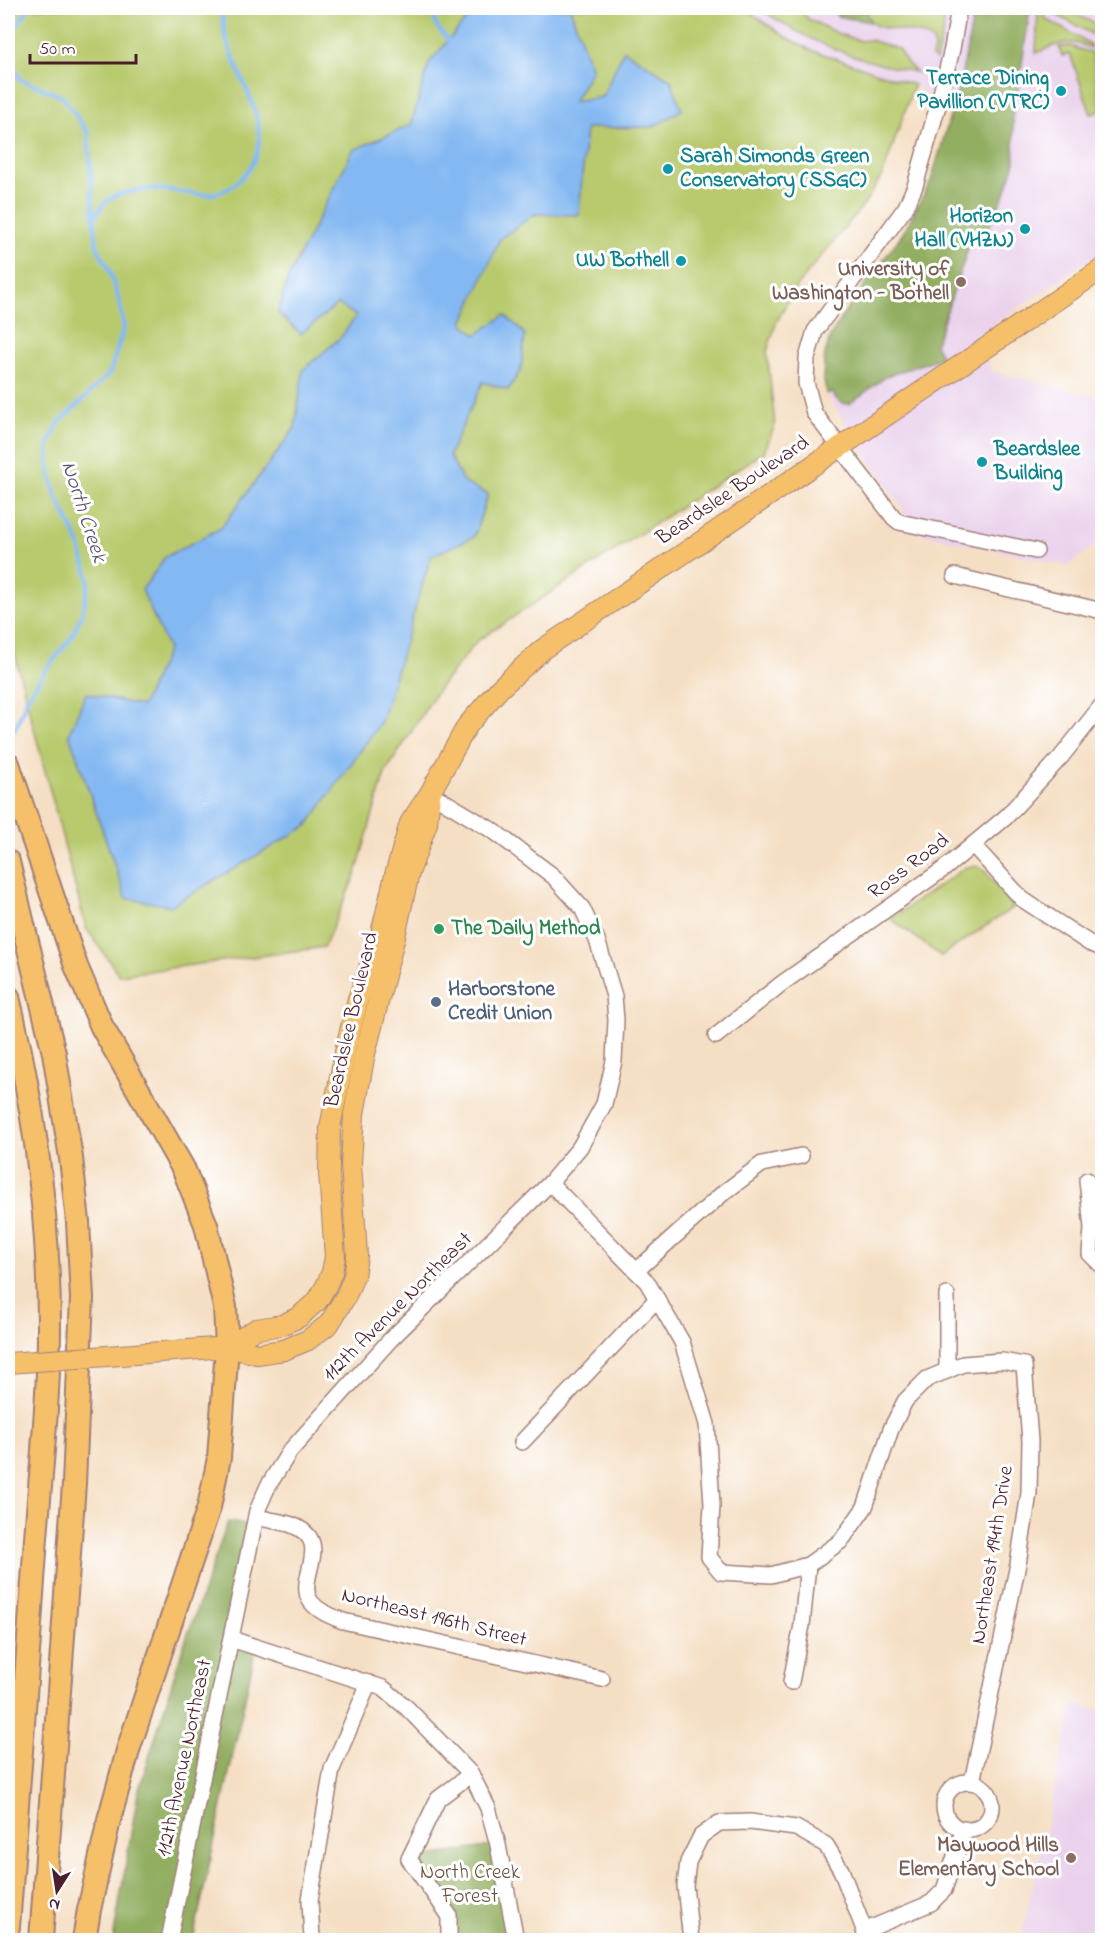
<svg xmlns="http://www.w3.org/2000/svg" width="1110" height="1948" viewBox="0 0 1110 1948" font-family="'Indie Flower',sans-serif">
<style>
.built{fill:#ead1ec}
.green{fill:#b8ca6d;stroke:#81744c;stroke-width:1.5}
.forest{fill:#92ae60;stroke:#6e6646;stroke-width:1.5}
.water{fill:#83b8f2;stroke:#666c8e;stroke-width:1.5}
.lines{fill:none;stroke-linecap:round;stroke-linejoin:round}
.stream{stroke:#83b8f2;stroke-width:4.5}
.minor-casing{stroke:#a07f78;stroke-width:18}
.major-casing{stroke:#a07f78;stroke-width:22}
.highway-casing{stroke:#a07f78;stroke-width:26}
.minor{stroke:#fff;stroke-width:15}
.major{stroke:#f6c06b;stroke-width:20}
.highway{stroke:#f6c06b;stroke-width:22}
.major-bridge-casing{stroke:#a07f78;stroke-width:22;stroke-linecap:butt}
.major-bridge{stroke:#f6c06b;stroke-width:20}
.culture-dot{fill:#0f9aa8;stroke:#fff;stroke-width:2}
.education-dot{fill:#8d6e63;stroke:#fff;stroke-width:2}
.leisure-dot{fill:#2e9e5b;stroke:#fff;stroke-width:2}
.service-dot{fill:#5c6f8a;stroke:#fff;stroke-width:2}
.labels{text-anchor:middle;dominant-baseline:central;stroke-width:6;stroke-linejoin:round;paint-order:stroke}
.culture-label{font-size:21px;font-weight:bold;fill:#0d838f;stroke:#fff;text-anchor:end}
.education-label{font-size:21px;font-weight:bold;fill:#785e54;stroke:#fff;text-anchor:end}
.street-label{font-size:21px;fill:#4a1f2b;stroke:#fff}
.leisure-label{font-size:21px;font-weight:bold;fill:#27864d;stroke:#fff;text-anchor:start}
.service-label{font-size:21px;font-weight:bold;fill:#4e5e75;stroke:#fff;text-anchor:start}
.park-label{font-size:21px;fill:#6b523f;stroke:#fff}
.water-label{font-size:22px;font-style:italic;fill:#5e5571;stroke:#fff}
</style>
<rect width="100%" height="100%" fill="#fff"/>
<filter id="ink" filterUnits="userSpaceOnUse"><feTurbulence type="fractalNoise" baseFrequency=".0167" numOctaves="2"/><feDisplacementMap in="SourceGraphic" scale="12" xChannelSelector="R" yChannelSelector="G"/><feConvolveMatrix kernelMatrix="1 2 1 2 8 2 1 2 1" color-interpolation-filters="sRGB"/></filter>
<filter id="wash" filterUnits="userSpaceOnUse"><feTurbulence type="fractalNoise" baseFrequency=".008" numOctaves="4" result="noise"/><feDisplacementMap in="SourceGraphic" scale="24" xChannelSelector="R" yChannelSelector="G"/><feGaussianBlur stdDeviation="1.35" result="paint"/><feColorMatrix in="noise" values="0 0 0 0 0 0 0 0 0 0 0 0 0 0 0 0 0 1.4 0 .05"/><feComposite in="paint" operator="in"/></filter>
<g filter="url(#wash)">
<rect width="100%" height="100%" fill="#f5dfc4"/>
<g class="built">
<polygon points="744,8 1102,8 1102,251 971,339 994,372 1102,398 1102,539 1068,566 900,529 904,510 860,447 827,394 823,377 825,354 830,337 844,314 903,233 919,206 931,181 953,105 939,102 914,85 811,50 786,37"/>
<polygon points="1073,1704 1102,1711 1102,1940 1021,1940"/>
</g>
<g class="green">
<polygon points="8,8 744,8 786,37 811,50 914,85 883,174 865,203 796,287 776,323 767,352 775,425 764,452 477,641 437,691 385,773 356,873 324,947 119,975 86,928 8,629"/>
<path d="M759,8H794L801,11L808,19L839,34L861,41L870,40L898,49L907,63L916,72C859,62 806,41 759,8Z"/>
<path d="M864,8H946L943,32L936,60L932,57L934,49L933,41C916,29 895,31 876,26L871,22Z"/>
<path d="M1038,8H1042L1046,19L1090,44L1091,48C1066,37 1057,45 1036,53Z"/>
<polygon points="1051,8 1060,8 1102,26 1102,52 1099,38 1053,13"/>
<polygon points="1070,46 1092,53 1101,111 1091,114 1070,54 1062,56 1059,47"/>
<polygon points="976,866 983,869 1014,907 941,956 891,919 966,867"/>
</g>
<g class="forest">
<polygon points="831,8 864,8 871,22 837,16"/>
<path d="M975,8H1030L1017,98L1012,102L1015,162L1005,193L988,228L968,249L935,345L942,357L887,376L849,404C840,404 836,400 832,392L827,394L823,377L825,354L830,337L844,314L903,233L931,181L960,83Z"/>
<polygon points="228,1522 254,1526 231,1638 256,1647 193,1940 113,1940 138,1793 183,1648"/>
<polygon points="498,1845 516,1940 449,1940 449,1915 409,1859"/>
</g>
<polygon class="water" points="476,8 570,8 592,70 573,102 602,97 624,50 671,80 682,110 653,127 586,128 579,215 535,214 500,239 463,323 476,335 505,315 525,334 521,370 508,390 483,382 449,455 464,483 488,494 474,537 431,556 381,722 307,826 171,906 126,898 69,734 86,693 142,706 168,649 142,590 165,557 221,528 295,428 303,370 341,337 356,316 338,304 301,334 278,313 289,276 353,150 411,125 429,63"/>
<g class="lines">
<g class="stream">
<polyline points="430,8 437,27 448,40"/>
<polyline points="8,38 29,8"/>
<polyline points="8,56 20,79 63,97 88,133 94,218"/>
<path d="M8,738L18,723L27,698L45,671L71,638L82,614L89,581L79,543L55,493L48,462L49,442L59,423L110,373L124,327L119,300L109,269L97,247L94,218C98,213 103,204 108,200C115,195 126,192 134,191C142,190 150,188 157,189C195,192 221,207 249,169C284,121 217,59 223,8"/>
</g>
</g>
</g>
<g filter="url(#ink)">
<g class="lines">
<defs>
<g id="minor">
<polyline points="959,8 952,49 939,102 915,186 906,207 815,331 807,358 806,383 814,413 894,518 899,522 1036,551"/>
<polyline points="955,576 1102,611"/>
<polyline points="973,845 1022,899 1089,943 1102,948"/>
<polyline points="716,1036 781,984 945,868 1006,817 1061,757 1102,705"/>
<polyline points="1087,1180 1092,1228 1090,1254 1102,1266"/>
<polyline points="550,1183 647,1282 682,1342 707,1424 712,1505 709,1557 721,1572 771,1575 808,1565 841,1541 865,1507 891,1429 905,1401 927,1379 963,1364 1002,1361 1024,1365 1030,1441 1029,1493 1018,1564 972,1782"/>
<polyline points="636,1271 722,1194 762,1164 801,1156"/>
<polyline points="947,1295 947,1371"/>
<polyline points="522,1442 657,1299"/>
<path d="M256,1517C267,1520 281,1521 292,1525C336,1542 294,1579 311,1602C319,1612 331,1616 343,1621L602,1679"/>
<polyline points="231,1639 383,1688 407,1708 471,1774 488,1808 498,1845 516,1940"/>
<polyline points="791,1682 802,1625 808,1565"/>
<circle cx="968" cy="1806" r="24"/>
<polyline points="864,1931 931,1903 944,1890 964,1829"/>
<polyline points="169,1940 257,1511 268,1486 290,1451 390,1340 550,1183 580,1147 604,1104 614,1061 616,1020 614,996 597,940 582,908 553,876 495,832 430,793"/>
<polyline points="312,1940 310,1900 332,1769 369,1683"/>
<polyline points="449,1940 449,1915 409,1859 438,1799 471,1774"/>
<polyline points="691,1940 685,1886 688,1862 701,1836 719,1823 750,1822 796,1828 826,1845 841,1870 868,1940"/>
</g>
<g id="major">
<polyline points="227,1347 256,1329 282,1325 299,1317 318,1300 326,1286 332,1272 335,1257 329,1173 330,1128 346,1047 358,999 380,938 395,875 410,823 430,793 467,726 500,688 543,649 1102,269"/>
<polyline points="121,1355 227,1347 257,1354 284,1350 308,1340 329,1324 346,1296 354,1276 357,1256 351,1163 354,1114 364,1058 395,936 409,873 427,823 430,795"/>
</g>
<g id="highway">
<polyline points="8,764 76,966 102,1027 184,1170 206,1225 225,1307 227,1347 219,1458 209,1507 129,1747 109,1820 89,1910 84,1940"/>
<polyline points="8,862 54,1053 71,1158 78,1222 82,1298 74,1484 41,1940"/>
<path d="M8,997C34,1105 49,1216 49,1327C49,1397 41,1468 36,1538C27,1668 18,1797 8,1927"/>
</g>
</defs>
<use href="#minor" class="minor-casing"/>
<use href="#major" class="major-casing"/>
<use href="#highway" class="highway-casing"/>
<use href="#minor" class="minor"/>
<use href="#major" class="major"/>
<use href="#highway" class="highway"/>
<defs>
<polyline id="major-bridge" points="8,1363 121,1355"/>
</defs>
<use href="#major-bridge" class="major-bridge-casing"/>
<use href="#major-bridge" class="major-bridge"/>
</g>
</g>
<g class="culture-dot">
<circle cx="1061" cy="91" r="6"/>
<circle cx="668" cy="169" r="6"/>
<circle cx="1025" cy="229" r="6"/>
<circle cx="681" cy="261" r="6"/>
<circle cx="982" cy="462" r="6"/>
</g>
<g class="education-dot">
<circle cx="961" cy="282" r="6"/>
<circle cx="1071" cy="1858" r="6"/>
</g>
<circle class="leisure-dot" cx="439" cy="929" r="6"/>
<circle class="service-dot" cx="436" cy="1002" r="6"/>
<g class="labels">
<g class="culture-label">
<text x="1049" y="79">Terrace Dining<tspan x="1049" dy="24">Pavillion (VTRC)</tspan></text>
<text x="680" y="157" text-anchor="start">Sarah Simonds Green<tspan x="680" dy="24">Conservatory (SSGC)</tspan></text>
<text x="1013" y="217">Horizon<tspan x="1013" dy="24">Hall (VHZN)</tspan></text>
<text x="669" y="261">UW Bothell</text>
<text x="994" y="450" text-anchor="start">Beardslee<tspan x="994" dy="24">Building</tspan></text>
</g>
<g class="education-label">
<text x="949" y="270">University of<tspan x="949" dy="24">Washington - Bothell</tspan></text>
<text x="1059" y="1846">Maywood Hills<tspan x="1059" dy="24">Elementary School</tspan></text>
</g>
<g class="street-label">
<text transform="translate(733 491) rotate(-34)">Beardslee Boulevard</text>
<text transform="translate(909 867) rotate(-37)">Ross Road</text>
<text transform="translate(352 1020) rotate(-77)">Beardslee Boulevard</text>
<text transform="translate(398 1307) rotate(-45)">112th Avenue Northeast</text>
<text transform="translate(993 1555) rotate(-81)">Northeast 194th Drive</text>
<text transform="translate(434 1618) rotate(14)">Northeast 196th Street</text>
<text transform="translate(185 1758) rotate(-78)">112th Avenue Northeast</text>
</g>
<g class="leisure-label">
<text x="451" y="929">The Daily Method</text>
</g>
<g class="service-label">
<text x="448" y="990">Harborstone<tspan x="448" dy="24">Credit Union</tspan></text>
</g>
<g class="park-label">
<text x="470" y="1873">North Creek<tspan x="470" dy="24">Forest</tspan></text>
</g>
<g class="water-label">
<text transform="translate(83 512) rotate(72)">North Creek</text>
</g>
</g>
<rect width="1110" height="1948" fill="none" stroke="#fff" stroke-width="30"/>
<g transform="translate(57 1891) rotate(192)" stroke="#ffffff" stroke-width="4.5" paint-order="stroke">
<path d="M0-4.5L10 22L0 15L-10 22Z" fill="#4a1f2b"/>
<text y="-9" font-size="16" font-weight="bold" text-anchor="middle" fill="#4a1f2b">N</text>
</g>
<path d="M30 54v9h106v-9" fill="none" stroke="#4a1f2b" stroke-width="3"/>
<text x="39" y="54" font-size="18" fill="#4a1f2b" stroke="#ffffff" stroke-width="4.5" paint-order="stroke">50 m</text>
</svg>
